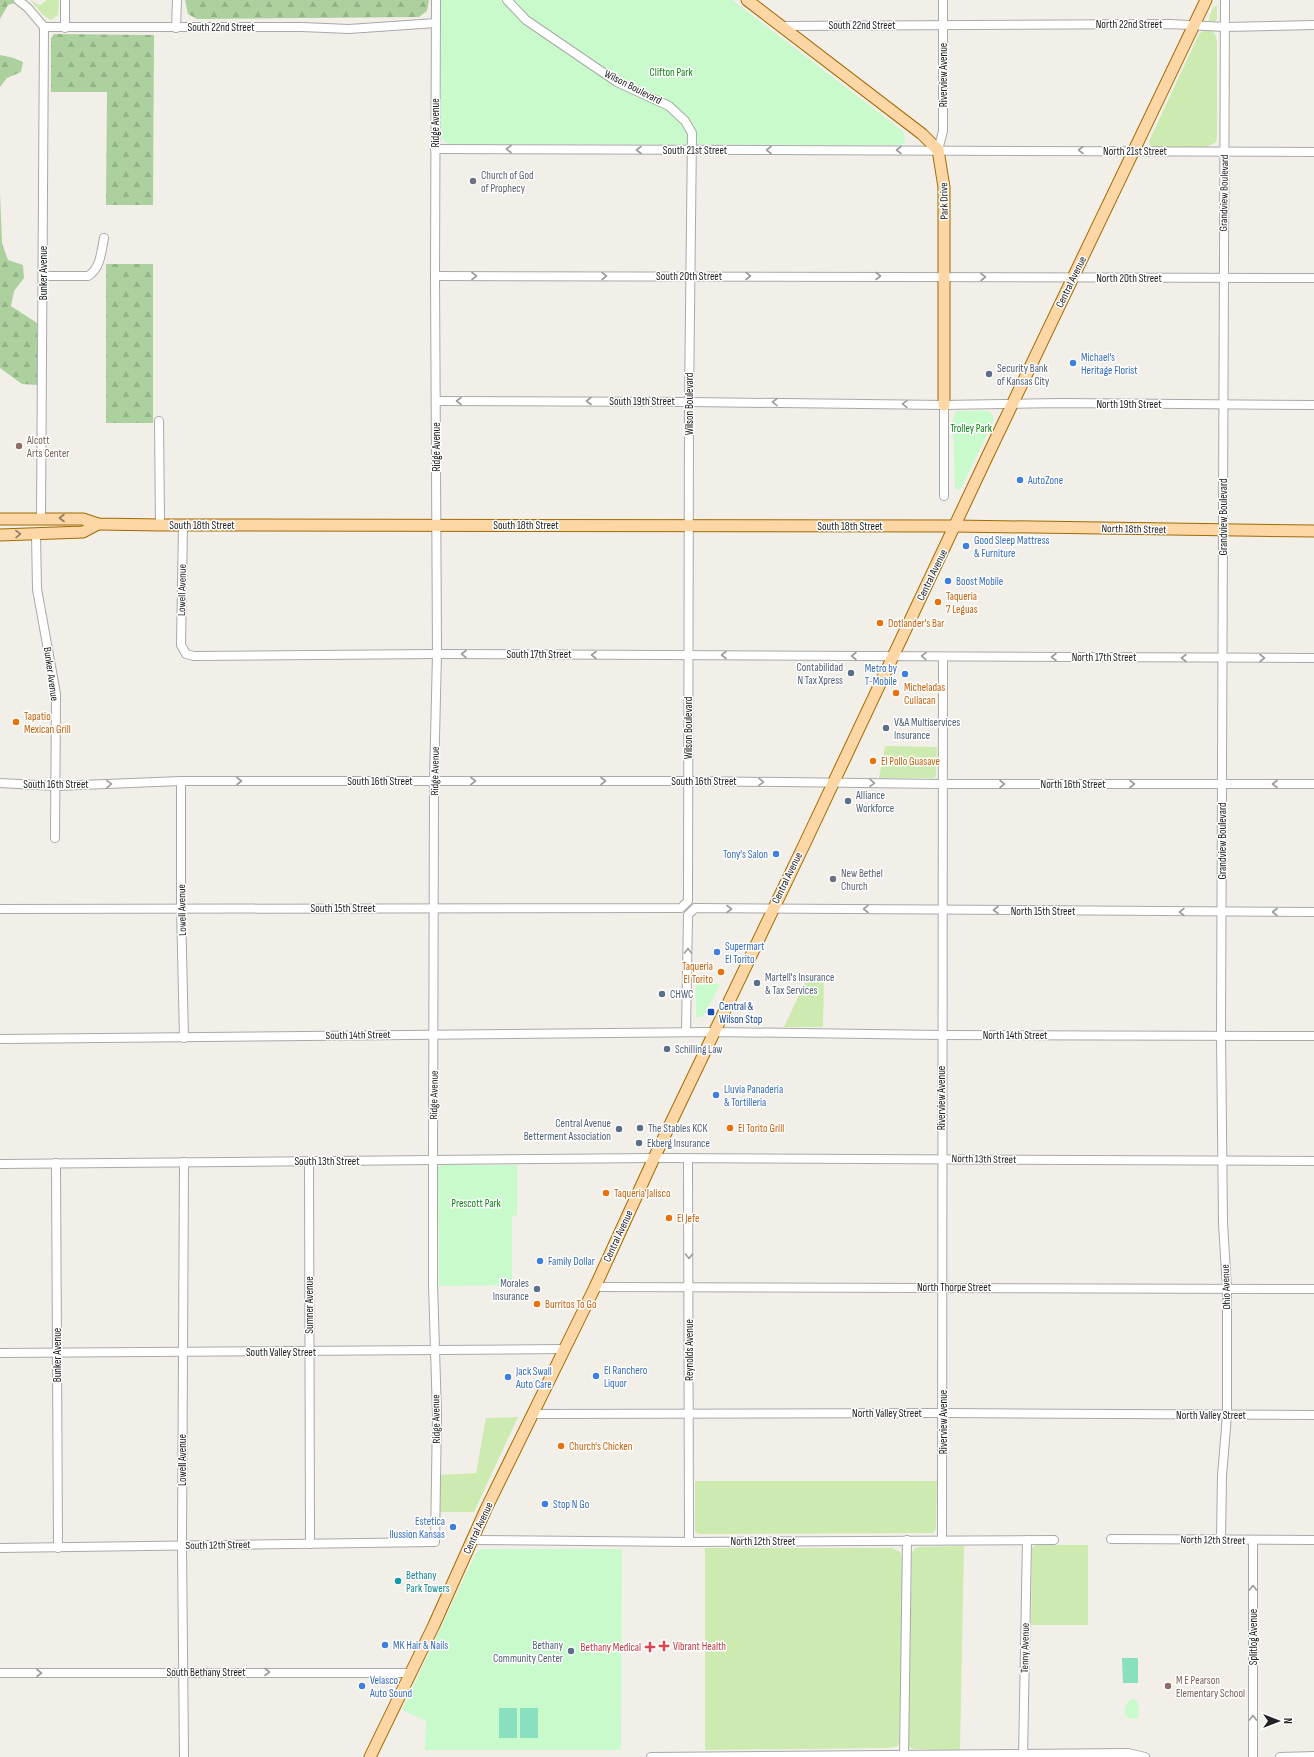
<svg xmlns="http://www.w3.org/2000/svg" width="1314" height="1757" viewBox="0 0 1314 1757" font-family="'Sofia Sans Condensed',sans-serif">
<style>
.grass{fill:#cdebb0}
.forest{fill:url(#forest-firs)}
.park{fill:#c8facc}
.pitch{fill:#88e0be}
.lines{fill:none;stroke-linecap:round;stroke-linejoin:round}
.minor-casing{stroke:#a9a9a9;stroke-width:10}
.major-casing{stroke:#a06b00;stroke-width:13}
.minor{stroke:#fff;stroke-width:8}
.major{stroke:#fcd6a4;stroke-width:11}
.oneway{stroke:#9c9c9c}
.oneway2{stroke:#8f7c63}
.worship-dot{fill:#6b7280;stroke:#fff;stroke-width:1.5}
.shop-dot{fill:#3f7fe0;stroke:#fff;stroke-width:1.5}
.service-dot{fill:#5c6f8a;stroke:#fff;stroke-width:1.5}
.education-dot{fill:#8d6e63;stroke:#fff;stroke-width:1.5}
.food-dot{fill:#e8710a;stroke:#fff;stroke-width:1.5}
.transit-dot{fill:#1a4fb4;stroke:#fff;stroke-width:1.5}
.culture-dot{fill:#0f9aa8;stroke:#fff;stroke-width:1.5}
.health-dot{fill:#e0444e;stroke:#fff;stroke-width:1.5}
.labels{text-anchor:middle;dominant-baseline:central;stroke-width:3;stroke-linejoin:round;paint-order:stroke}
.street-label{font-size:11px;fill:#222;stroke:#fff}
.park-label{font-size:11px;fill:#0c8416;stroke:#fff}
.worship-label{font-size:11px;fill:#5b616d;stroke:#fff;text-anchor:start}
.shop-label{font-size:11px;fill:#366cbe;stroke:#fff;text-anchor:start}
.service-label{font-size:11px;fill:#4e5e75;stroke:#fff;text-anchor:start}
.education-label{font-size:11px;fill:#785e54;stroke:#fff;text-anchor:start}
.food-label{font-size:11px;fill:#c56008;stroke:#fff;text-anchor:start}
.transit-label{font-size:11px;fill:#164399;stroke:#fff;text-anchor:start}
.culture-label{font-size:11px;fill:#0d838f;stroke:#fff;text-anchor:start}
.health-label{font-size:11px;fill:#be3a42;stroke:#fff;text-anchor:start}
</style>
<defs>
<pattern id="forest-firs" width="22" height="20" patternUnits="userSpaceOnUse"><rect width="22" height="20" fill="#add19e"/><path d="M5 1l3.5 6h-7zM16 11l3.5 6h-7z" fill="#95b388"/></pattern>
</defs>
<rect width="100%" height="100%" fill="#f2efe9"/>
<g class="grass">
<polygon points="30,0 40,5 47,0 59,0 58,15 51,20 43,15"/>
<polygon points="1214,6 1217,7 1217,19 1215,22 1212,22 1209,21 1209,17"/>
<path d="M1209,30C1215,32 1216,35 1217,42V139L1215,143L1205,147H1152L1150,145L1149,141L1199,34L1203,31Z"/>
<polygon points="885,746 937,747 936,776 934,778 879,778"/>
<polygon points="824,975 823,1027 784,1027 807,978 809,976"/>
<polygon points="518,1417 474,1512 439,1512 440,1475 476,1473 486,1418"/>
<polygon points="695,1481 937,1481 936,1529 933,1533 698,1534 695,1531"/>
<polygon points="1036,1545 1088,1545 1088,1625 1031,1625 1032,1548"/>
<polygon points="964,1546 960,1750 914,1749 910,1748 908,1744 912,1553 915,1548 919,1547"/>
<polygon points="705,1548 892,1548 900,1552 904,1562 899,1743 898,1746 889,1748 705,1750"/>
</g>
<g class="forest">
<polygon points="0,0 26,0 8,5 0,19"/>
<polygon points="185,0 429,0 427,11 419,17 197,19 188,14"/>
<polygon points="54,34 154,35 153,205 106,205 107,92 51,92 51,38"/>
<polygon points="0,55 14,58 23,62 21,72 7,78 0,87"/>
<polygon points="0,192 2,243 8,260 23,265 24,278 14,291 11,306 37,323 37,385 22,384 0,368"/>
<rect x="106" y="264" width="47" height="159"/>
</g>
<g class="park">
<polygon points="441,0 732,0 900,129 904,133 905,143 901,145 448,144 441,138"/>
<path d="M958,411H988C993,414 994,416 993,422L961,488L957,490L955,487L953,418L955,413Z"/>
<polygon points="696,984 720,984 705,1013 701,1017 696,1017"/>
<polygon points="440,1165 517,1165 517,1215 512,1216 512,1285 439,1286 438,1168"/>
<polygon points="484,1549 622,1549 621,1750 425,1750 426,1721 402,1710 476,1553 479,1550"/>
<path d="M1132,1699L1137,1700L1139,1710L1138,1718L1130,1719C1121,1714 1124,1704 1132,1699Z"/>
</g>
<g class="pitch">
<polygon points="1122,1658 1138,1658 1138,1683 1123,1683"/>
<rect x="499" y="1708" width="18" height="30"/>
<rect x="520" y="1708" width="18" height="30"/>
</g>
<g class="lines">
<defs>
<g id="minor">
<polyline points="18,0 28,8 44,27 302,27 349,29 436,23"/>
<polyline points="780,26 1170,24 1225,27 1314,25"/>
<polyline points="65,28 65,0"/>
<polyline points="176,28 177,0"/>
<polyline points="435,149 1314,152"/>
<polyline points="938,150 943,131 943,0"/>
<path d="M43,276H88C101,268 101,252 104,238"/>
<polyline points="435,276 1314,278"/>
<polyline points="436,401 689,402 944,405 1061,403 1314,405"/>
<polyline points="159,421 160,525"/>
<polyline points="944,496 944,405"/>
<polyline points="41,518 44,27"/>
<polyline points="183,525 181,645 186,654 194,656 437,654 1314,658"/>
<polyline points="36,534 37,589 56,694 55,838"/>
<polyline points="181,781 181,908 184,1038"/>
<polyline points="0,783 56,786 181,781 688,781 942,784 1314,784"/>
<polyline points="0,909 681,908 688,901 689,402 692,133 685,121 669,106 617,82 526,20 507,0"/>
<polyline points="686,1032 688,915 695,908 1314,912"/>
<polyline points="0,1039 715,1032 941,1035 1314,1036"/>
<polyline points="688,1159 689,1542"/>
<polyline points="309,1161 310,1544"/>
<polyline points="56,1163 58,1548"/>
<polyline points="0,1164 654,1158 1314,1161"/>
<polyline points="595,1287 1314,1289"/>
<polyline points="0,1353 563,1349"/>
<polyline points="532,1414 943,1413 1314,1415"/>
<polyline points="1111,1539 1314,1540"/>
<polyline points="471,1540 689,1542 1054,1540"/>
<polyline points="942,1540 943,657"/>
<polyline points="1221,1540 1222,1476 1227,1415 1227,1289 1223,1223 1221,1035 1225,0"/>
<polyline points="0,1548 435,1542 437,1415 433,1284 433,1160 434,781 437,654 435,276 436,0"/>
<polyline points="0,1673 411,1673"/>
<polyline points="184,1757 182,1545 184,1162"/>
<polyline points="651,1757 1128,1753 1145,1757"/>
<polyline points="904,1757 907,1540"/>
<polyline points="1023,1757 1027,1540"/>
<polyline points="1253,1757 1253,1540"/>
<polyline points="1280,1757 1314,1756"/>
</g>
<g id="major">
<polyline points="747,0 922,134 938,150 944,187 944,405"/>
<polyline points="0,519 83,519 98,524 160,525 954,526 1314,531"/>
<polyline points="0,535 83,532 98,524"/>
<polyline points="370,1757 434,1625 486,1509 595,1287 654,1158 805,843 987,457 1206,0"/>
</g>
</defs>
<use href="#minor" class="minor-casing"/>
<use href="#major" class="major-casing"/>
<use href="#minor" class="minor"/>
<use href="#major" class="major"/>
</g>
<defs><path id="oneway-chevron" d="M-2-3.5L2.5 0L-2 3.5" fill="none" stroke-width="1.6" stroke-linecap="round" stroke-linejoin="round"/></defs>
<g class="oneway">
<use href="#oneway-chevron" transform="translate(509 149) rotate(-180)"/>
<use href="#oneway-chevron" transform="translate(639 150) rotate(-180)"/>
<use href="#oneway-chevron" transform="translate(769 150) rotate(-180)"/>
<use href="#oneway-chevron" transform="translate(899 150) rotate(-180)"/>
<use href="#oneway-chevron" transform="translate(1081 150) rotate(-180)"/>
<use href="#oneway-chevron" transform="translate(474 276)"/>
<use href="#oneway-chevron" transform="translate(604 276)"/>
<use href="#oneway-chevron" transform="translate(748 276)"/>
<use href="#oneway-chevron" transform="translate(878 276)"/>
<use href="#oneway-chevron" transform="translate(983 277)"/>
<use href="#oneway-chevron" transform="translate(459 401) rotate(-180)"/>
<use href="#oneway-chevron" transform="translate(589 401) rotate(-180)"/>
<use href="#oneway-chevron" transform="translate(775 402) rotate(-179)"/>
<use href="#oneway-chevron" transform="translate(905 404) rotate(-179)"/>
<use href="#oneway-chevron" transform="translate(464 654) rotate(-180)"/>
<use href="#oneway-chevron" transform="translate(594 655) rotate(-180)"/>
<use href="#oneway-chevron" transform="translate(724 655) rotate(-180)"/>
<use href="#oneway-chevron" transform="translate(854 656) rotate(-180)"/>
<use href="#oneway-chevron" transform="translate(924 656) rotate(-178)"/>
<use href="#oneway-chevron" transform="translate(1054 657) rotate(-180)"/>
<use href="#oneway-chevron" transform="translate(1184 658) rotate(-180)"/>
<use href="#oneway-chevron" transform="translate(1262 658)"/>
<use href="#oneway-chevron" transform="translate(239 781)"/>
<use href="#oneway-chevron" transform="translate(473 781)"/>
<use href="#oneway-chevron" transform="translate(603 781)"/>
<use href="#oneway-chevron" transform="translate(761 782) rotate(1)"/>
<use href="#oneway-chevron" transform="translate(872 783) rotate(1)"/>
<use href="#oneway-chevron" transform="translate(109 784) rotate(-2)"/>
<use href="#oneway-chevron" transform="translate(1002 784)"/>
<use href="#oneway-chevron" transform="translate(1132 784)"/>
<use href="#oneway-chevron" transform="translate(1275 784) rotate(-180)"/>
<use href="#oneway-chevron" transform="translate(729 909)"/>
<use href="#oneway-chevron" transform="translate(866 909) rotate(-180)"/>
<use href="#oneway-chevron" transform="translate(996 910) rotate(-180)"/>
<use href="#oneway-chevron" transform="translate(1182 912) rotate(-180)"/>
<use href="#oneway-chevron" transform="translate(1275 912) rotate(180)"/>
<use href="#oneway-chevron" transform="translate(688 951) rotate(-89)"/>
<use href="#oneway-chevron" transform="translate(689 1256) rotate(90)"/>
<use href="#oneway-chevron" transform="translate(1253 1588) rotate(-90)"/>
<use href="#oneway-chevron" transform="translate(267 1672)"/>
<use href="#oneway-chevron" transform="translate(39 1673)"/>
<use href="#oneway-chevron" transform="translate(1253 1718) rotate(-90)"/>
</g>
<g class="oneway2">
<use href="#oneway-chevron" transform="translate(62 518) rotate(-180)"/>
<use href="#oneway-chevron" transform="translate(18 534) rotate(-1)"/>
</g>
<g class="worship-dot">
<circle cx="473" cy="181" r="4"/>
<circle cx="833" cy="879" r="4"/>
</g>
<g class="shop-dot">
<circle cx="1073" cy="363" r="4"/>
<circle cx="1020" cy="480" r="4"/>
<circle cx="966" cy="546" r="4"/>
<circle cx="948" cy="581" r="4"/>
<circle cx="905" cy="674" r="4"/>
<circle cx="776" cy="854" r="4"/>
<circle cx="717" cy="952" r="4"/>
<circle cx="716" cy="1095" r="4"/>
<circle cx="540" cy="1261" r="4"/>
<circle cx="596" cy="1376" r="4"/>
<circle cx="508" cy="1377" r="4"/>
<circle cx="545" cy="1504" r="4"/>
<circle cx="453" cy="1527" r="4"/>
<circle cx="385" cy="1645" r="4"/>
<circle cx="362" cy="1686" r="4"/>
</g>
<g class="service-dot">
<circle cx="989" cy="374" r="4"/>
<circle cx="851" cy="673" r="4"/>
<circle cx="886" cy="728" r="4"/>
<circle cx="848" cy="801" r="4"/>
<circle cx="757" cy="983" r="4"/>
<circle cx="662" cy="994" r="4"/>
<circle cx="667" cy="1049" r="4"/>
<circle cx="640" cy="1128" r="4"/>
<circle cx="619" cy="1129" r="4"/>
<circle cx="639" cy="1143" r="4"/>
<circle cx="537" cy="1289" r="4"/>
<circle cx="571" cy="1651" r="4"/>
</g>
<g class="education-dot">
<circle cx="19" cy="446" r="4"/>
<circle cx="1168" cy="1686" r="4"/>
</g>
<g class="food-dot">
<circle cx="938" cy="602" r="4"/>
<circle cx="880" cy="623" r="4"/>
<circle cx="896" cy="693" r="4"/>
<circle cx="16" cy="722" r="4"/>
<circle cx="873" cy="761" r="4"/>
<circle cx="721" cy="972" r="4"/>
<circle cx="730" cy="1128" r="4"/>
<circle cx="606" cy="1193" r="4"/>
<circle cx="669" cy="1218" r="4"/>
<circle cx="537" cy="1304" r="4"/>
<circle cx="561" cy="1446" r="4"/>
</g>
<rect class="transit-dot" x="707" y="1008" width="8" height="8" rx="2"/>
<circle class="culture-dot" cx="398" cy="1581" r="4"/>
<g class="health-dot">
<path d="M662 1640h4v4h4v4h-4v4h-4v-4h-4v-4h4z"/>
<path d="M648 1641h4v4h4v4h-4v4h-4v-4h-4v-4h4z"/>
</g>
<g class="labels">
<g class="street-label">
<text x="1129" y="24">North 22nd Street</text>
<text x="862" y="25">South 22nd Street</text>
<text x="221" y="27">South 22nd Street</text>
<text transform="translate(943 75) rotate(-90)">Riverview Avenue</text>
<text transform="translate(633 87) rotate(27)">Wilson Boulevard</text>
<text transform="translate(435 123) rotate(-90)">Ridge Avenue</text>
<text x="695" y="150">South 21st Street</text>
<text x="1135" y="151">North 21st Street</text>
<text transform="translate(1224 193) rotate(-89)">Grandview Boulevard</text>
<text transform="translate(944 201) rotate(-91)">Park Drive</text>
<text transform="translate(43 273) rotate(-90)">Bunker Avenue</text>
<text x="689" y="276">South 20th Street</text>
<text x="1129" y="278">North 20th Street</text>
<text transform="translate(1071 282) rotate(-64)">Central Avenue</text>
<text x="642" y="401">South 19th Street</text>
<text transform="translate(689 404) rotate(-90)">Wilson Boulevard</text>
<text x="1129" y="404">North 19th Street</text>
<text transform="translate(436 447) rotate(-90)">Ridge Avenue</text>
<text transform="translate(1223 517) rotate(-90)">Grandview Boulevard</text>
<text x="202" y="525">South 18th Street</text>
<text x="526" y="525">South 18th Street</text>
<text x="850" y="526">South 18th Street</text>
<text transform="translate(1134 529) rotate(1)">North 18th Street</text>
<text transform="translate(932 575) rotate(-64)">Central Avenue</text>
<text transform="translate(182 590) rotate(-89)">Lowell Avenue</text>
<text x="539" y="654">South 17th Street</text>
<text x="1104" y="657">North 17th Street</text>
<text transform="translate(51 674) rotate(82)">Bunker Avenue</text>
<text transform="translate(688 728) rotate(-90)">Wilson Boulevard</text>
<text transform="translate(435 771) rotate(-89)">Ridge Avenue</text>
<text x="380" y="781">South 16th Street</text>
<text x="704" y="781">South 16th Street</text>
<text x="56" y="784">South 16th Street</text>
<text x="1073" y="784">North 16th Street</text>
<text transform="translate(1222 841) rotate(-90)">Grandview Boulevard</text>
<text transform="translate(787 878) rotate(-64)">Central Avenue</text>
<text x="343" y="908">South 15th Street</text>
<text transform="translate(182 910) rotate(-91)">Lowell Avenue</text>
<text x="1043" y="911">North 15th Street</text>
<text transform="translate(358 1035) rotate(-1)">South 14th Street</text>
<text x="1015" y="1035">North 14th Street</text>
<text transform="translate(434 1095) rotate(-89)">Ridge Avenue</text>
<text transform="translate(941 1098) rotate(-90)">Riverview Avenue</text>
<text transform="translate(984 1159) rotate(1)">North 13th Street</text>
<text x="327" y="1161">South 13th Street</text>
<text transform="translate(618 1236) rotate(-65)">Central Avenue</text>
<text x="954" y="1287">North Thorpe Street</text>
<text transform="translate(1226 1287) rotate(-92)">Ohio Avenue</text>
<text transform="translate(309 1305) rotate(-90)">Sumner Avenue</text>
<text transform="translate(689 1350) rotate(-90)">Reynolds Avenue</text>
<text x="281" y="1352">South Valley Street</text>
<text transform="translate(57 1355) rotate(-90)">Bunker Avenue</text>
<text x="887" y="1413">North Valley Street</text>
<text x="1211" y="1415">North Valley Street</text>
<text transform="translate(436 1419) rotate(-91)">Ridge Avenue</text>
<text transform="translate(943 1422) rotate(-90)">Riverview Avenue</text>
<text transform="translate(182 1460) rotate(-90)">Lowell Avenue</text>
<text transform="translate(478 1528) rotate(-65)">Central Avenue</text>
<text transform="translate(1213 1540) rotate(1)">North 12th Street</text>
<text x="763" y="1541">North 12th Street</text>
<text transform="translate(218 1545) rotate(-1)">South 12th Street</text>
<text transform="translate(1253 1637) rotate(-90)">Splitlog Avenue</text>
<text transform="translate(1025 1648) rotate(-89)">Tenny Avenue</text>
<text x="206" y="1672">South Bethany Street</text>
</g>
<g class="park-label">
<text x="671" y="72">Clifton Park</text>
<text x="971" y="428">Trolley Park</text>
<text x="476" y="1203">Prescott Park</text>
</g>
<g class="worship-label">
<text x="481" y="175">Church of God<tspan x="481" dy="13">of Prophecy</tspan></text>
<text x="841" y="873">New Bethel<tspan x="841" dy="13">Church</tspan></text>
</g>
<g class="shop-label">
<text x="1081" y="357">Michael's<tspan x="1081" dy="13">Heritage Florist</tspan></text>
<text x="1028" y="480">AutoZone</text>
<text x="974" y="540">Good Sleep Mattress<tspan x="974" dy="13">&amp; Furniture</tspan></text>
<text x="956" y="581">Boost Mobile</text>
<text x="897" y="668" text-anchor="end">Metro by<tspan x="897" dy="13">T-Mobile</tspan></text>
<text x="768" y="854" text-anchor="end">Tony's Salon</text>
<text x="725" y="946">Supermart<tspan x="725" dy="13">El Torito</tspan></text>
<text x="724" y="1089">Lluvia Panaderia<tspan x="724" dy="13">&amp; Tortilleria</tspan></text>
<text x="548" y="1261">Family Dollar</text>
<text x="604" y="1370">El Ranchero<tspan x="604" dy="13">Liquor</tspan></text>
<text x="516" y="1371">Jack Swall<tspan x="516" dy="13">Auto Care</tspan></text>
<text x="553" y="1504">Stop N Go</text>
<text x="445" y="1521" text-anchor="end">Estetica<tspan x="445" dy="13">Ilussion Kansas</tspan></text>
<text x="393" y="1645">MK Hair &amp; Nails</text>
<text x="370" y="1680">Velasco<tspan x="370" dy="13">Auto Sound</tspan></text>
</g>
<g class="service-label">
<text x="997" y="368">Security Bank<tspan x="997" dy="13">of Kansas City</tspan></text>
<text x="843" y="667" text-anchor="end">Contabilidad<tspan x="843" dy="13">N Tax Xpress</tspan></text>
<text x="894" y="722">V&amp;A Multiservices<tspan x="894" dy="13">Insurance</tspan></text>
<text x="856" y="795">Alliance<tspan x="856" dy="13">Workforce</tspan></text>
<text x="765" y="977">Martell's Insurance<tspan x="765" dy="13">&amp; Tax Services</tspan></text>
<text x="670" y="994">CHWC</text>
<text x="675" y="1049">Schilling Law</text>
<text x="611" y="1123" text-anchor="end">Central Avenue<tspan x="611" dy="13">Betterment Association</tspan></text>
<text x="648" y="1128">The Stables KCK</text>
<text x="647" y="1143">Ekberg Insurance</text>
<text x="529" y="1283" text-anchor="end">Morales<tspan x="529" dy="13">Insurance</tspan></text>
<text x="563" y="1645" text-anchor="end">Bethany<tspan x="563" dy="13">Community Center</tspan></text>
</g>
<g class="education-label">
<text x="27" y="440">Alcott<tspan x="27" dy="13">Arts Center</tspan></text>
<text x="1176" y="1680">M E Pearson<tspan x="1176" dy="13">Elementary School</tspan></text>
</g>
<g class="food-label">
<text x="946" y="596">Taqueria<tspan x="946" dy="13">7 Leguas</tspan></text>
<text x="888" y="623">Dotlander's Bar</text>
<text x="904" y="687">Micheladas<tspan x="904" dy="13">Culiacan</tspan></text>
<text x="24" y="716">Tapatio<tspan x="24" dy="13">Mexican Grill</tspan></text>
<text x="881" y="761">El Pollo Guasave</text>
<text x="713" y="966" text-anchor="end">Taqueria<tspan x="713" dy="13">El Torito</tspan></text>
<text x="738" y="1128">El Torito Grill</text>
<text x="614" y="1193">Taqueria Jalisco</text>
<text x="677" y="1218">El Jefe</text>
<text x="545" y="1304">Burritos To Go</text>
<text x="569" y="1446">Church's Chicken</text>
</g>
<g class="transit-label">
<text x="719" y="1006">Central &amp;<tspan x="719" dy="13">Wilson Stop</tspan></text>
</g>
<g class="culture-label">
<text x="406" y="1575">Bethany<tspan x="406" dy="13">Park Towers</tspan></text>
</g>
<g class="health-label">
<text x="673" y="1646">Vibrant Health</text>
<text x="641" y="1647" text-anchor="end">Bethany Medical</text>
</g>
</g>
<g transform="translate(1278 1721) rotate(90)" stroke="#ffffff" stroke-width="3" paint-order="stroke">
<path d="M0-3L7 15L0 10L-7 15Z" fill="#222222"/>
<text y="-6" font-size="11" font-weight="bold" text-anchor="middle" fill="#222222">N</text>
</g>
</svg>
